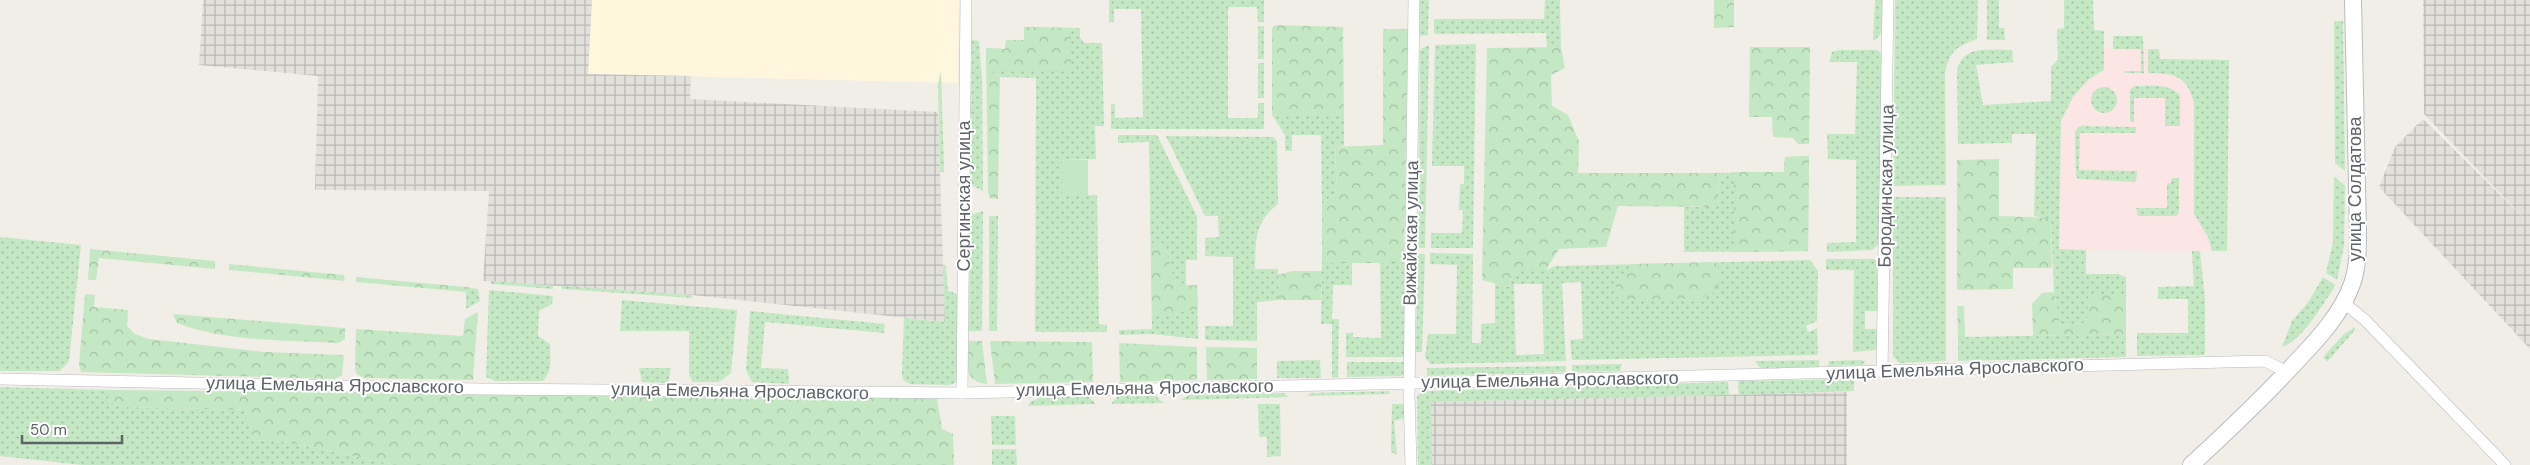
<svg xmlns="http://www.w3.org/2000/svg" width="2530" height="465" viewBox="0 0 2530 465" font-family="'DM Sans',sans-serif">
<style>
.commercial{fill:#fff6de}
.industrial{fill:url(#industrial-grid)}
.medical{fill:#fce6e5}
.green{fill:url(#green-dots);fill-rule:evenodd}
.forest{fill:url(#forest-crowns)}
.pitch{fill:#c5e8c4}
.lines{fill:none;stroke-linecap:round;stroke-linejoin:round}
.minor-casing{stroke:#b7babe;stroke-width:12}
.secondary-casing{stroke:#b8bcc1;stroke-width:18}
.minor{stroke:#fff;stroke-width:11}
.secondary{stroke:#fff;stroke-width:16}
.labels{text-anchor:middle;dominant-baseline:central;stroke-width:4;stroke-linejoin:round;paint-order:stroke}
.street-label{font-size:18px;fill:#5e6368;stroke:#fff}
</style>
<defs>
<pattern id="industrial-grid" width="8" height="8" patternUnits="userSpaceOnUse" patternTransform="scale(1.25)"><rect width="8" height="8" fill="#e2e0db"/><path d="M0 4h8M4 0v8" fill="none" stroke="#bab9b5"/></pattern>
<pattern id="green-dots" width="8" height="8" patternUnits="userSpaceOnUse" patternTransform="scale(1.25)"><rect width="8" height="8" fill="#c5e8c4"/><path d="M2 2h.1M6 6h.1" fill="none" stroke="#a3c0a3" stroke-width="1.8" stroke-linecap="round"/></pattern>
<pattern id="forest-crowns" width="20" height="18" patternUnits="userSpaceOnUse" patternTransform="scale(1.25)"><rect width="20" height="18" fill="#c5e8c4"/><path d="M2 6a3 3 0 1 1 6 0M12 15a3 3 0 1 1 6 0" fill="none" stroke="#a3c0a3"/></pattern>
</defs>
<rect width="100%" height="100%" fill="#f1eee7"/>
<polygon class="commercial" points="592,0 959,0 958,83 588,74"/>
<g class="industrial">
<polygon points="203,0 592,0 588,74 691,76 690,99 938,112 945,322 692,295 483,281 489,191 315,190 318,76 199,65"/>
<polygon points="2423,0 2530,0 2530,349 2379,187 2395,147 2423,119 2529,223 2424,114"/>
<polygon points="1847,392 1847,465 1432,465 1430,402"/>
</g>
<polygon class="medical" points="2068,48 2159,49 2160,59 2229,60 2227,251 2051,250 2051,67"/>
<g class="green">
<polygon points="1109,0 1264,0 1264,22 1258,22 1257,7 1228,7 1228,118 1258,118 1258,103 1264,103 1264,129 1111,129 1111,104 1115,104 1115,118 1143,117 1141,9 1114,9 1114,22 1109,22"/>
<polygon points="1420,0 1429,0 1428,35 1420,36"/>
<polygon points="1545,0 1560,0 1561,47 1547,47 1546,33 1434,34 1434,19 1544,19"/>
<path d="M1875,0H1882C1882,13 1887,35 1873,41Z"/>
<path d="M1895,0H1978L1977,39C1956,47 1950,50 1945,73L1946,185L1893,186Z"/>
<polygon points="1987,0 1999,0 1999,28 2004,28 2005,40 1987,40"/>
<path d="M2064,0H2093L2094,30L2104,31V70L2088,80L2073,97L2061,121L2059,249L2086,250V274H2118L2126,277V295L2088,323L2060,325L2054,292L2051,219L2034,216L2036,134H2012V143L1958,144L1957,72C1961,44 1990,50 2012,50L2013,62L1976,65L1983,105L2051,101V67L2058,59L2057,29L2064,28Z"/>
<polygon points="2334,21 2343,21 2345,171 2335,163"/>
<rect x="1258" y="26" width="6" height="33"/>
<polygon points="1024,27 1080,28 1080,37 1084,43 1102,43 1104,126 1095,126 1096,159 1062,160 1062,195 1097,195 1099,324 1107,325 1107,332 1035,332 1036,78 1000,77 986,69 986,48 1005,49 1006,40 1024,40"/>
<polygon points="2113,36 2143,36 2144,73 2125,73 2125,71 2141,71 2141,49 2113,49"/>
<polygon points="972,40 979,41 982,78 983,191 970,184"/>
<polygon points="1476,44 1473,248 1431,248 1431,233 1462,233 1463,210 1459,210 1460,184 1464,184 1464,166 1432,166 1435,45"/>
<polygon points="1429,45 1425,248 1418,248 1420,51 1422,48"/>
<path d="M2148,49H2159L2160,59L2229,60L2227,251H2212L2208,237L2194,214V103C2187,76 2175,73 2148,73Z"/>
<polygon points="1839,50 1876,50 1880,52 1883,57 1879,244 1872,250 1827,252 1827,243 1856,242 1856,160 1828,159 1827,134 1855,134 1857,62 1829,62 1832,52"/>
<rect x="1258" y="63" width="6" height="35"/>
<polygon points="941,71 944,172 940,172 938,83"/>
<path d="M2134,86C2150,86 2169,83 2180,95V126H2165V98H2134V122L2130,121V90Z"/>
<circle cx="2104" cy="100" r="13"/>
<polygon points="1272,115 1344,115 1344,146 1335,147 1337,192 1322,204 1321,135 1292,135 1292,151 1285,151 1285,135"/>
<polygon points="2080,126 2136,127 2136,133 2080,133 2079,170 2137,171 2136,182 2078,179 2076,176 2075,131"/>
<polygon points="1118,135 1157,135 1197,216 1197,260 1186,260 1186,285 1197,285 1198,339 1153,334 1119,335 1119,330 1152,329 1149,142 1118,143"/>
<path d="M1166,136L1273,137L1277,141L1278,204C1254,223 1256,240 1255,269H1278L1279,300L1257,302V341L1205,340V326H1233V257L1205,256V238L1219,237L1218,216H1205Z"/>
<polygon points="1809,156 1808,251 1684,252 1684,207 1718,207 1719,173 1784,172 1785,157"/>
<polygon points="2334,176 2345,186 2344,246 2337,280 2326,273 2333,242"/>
<polygon points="2172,178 2179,178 2179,213 2176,216 2138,216 2136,208 2167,208 2167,183 2171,183"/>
<polygon points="1893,197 1946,197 1946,361 1899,363 1893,356"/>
<polygon points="983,211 982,331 969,331 970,215"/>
<polygon points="989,216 998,216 997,331 989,331"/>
<polygon points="0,237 81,245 69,361 60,371 0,371"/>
<polygon points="2192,251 2200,251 2205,299 2205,355 2137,356 2137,333 2188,333 2188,299 2158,299 2158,287 2194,286"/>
<path d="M1430,253L1473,254L1472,343H1481V324L1495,323V283L1508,287L1516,270H1546L1555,266L1810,260L1818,271L1817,321L1806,326L1808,332L1817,328L1818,355L1572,360L1570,340L1583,339L1581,282L1562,283L1566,361L1430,364L1425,357L1428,334H1456L1457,265L1430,264ZM1514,284H1542L1544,354L1516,355Z"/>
<polygon points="1417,254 1425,254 1422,352 1416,352"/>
<polygon points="1826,259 1874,259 1877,261 1877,311 1865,311 1865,329 1877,329 1876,350 1853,352 1854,270 1826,270"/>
<polygon points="1322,263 1352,263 1352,285 1333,285 1332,319 1339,319 1338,377 1332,378 1332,324 1321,324"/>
<polygon points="1380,263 1404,263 1404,357 1346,357 1346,333 1353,333 1353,337 1381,338"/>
<polygon points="943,265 946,265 948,291 958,294 957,377 955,383 949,385 910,384 903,380 902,374 904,318 945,322"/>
<path d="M2323,277L2335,285L2334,288C2322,305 2303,340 2282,347L2292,321L2309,301Z"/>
<polygon points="491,281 553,286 553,289 491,284"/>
<polygon points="562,286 692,295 692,298 562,289"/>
<polygon points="466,287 478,289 480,301 466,309"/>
<path d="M489,290L553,296L552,304L539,311L538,336L550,344C550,357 553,371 543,381H495L486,377Z"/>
<polygon points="622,300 737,310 731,373 719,382 693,382 689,375 689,331 620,331"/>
<polygon points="750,311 885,324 884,333 765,322 761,368 788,369 789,384 752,382 746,370"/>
<polygon points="2355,327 2355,330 2327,362 2323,357 2344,334"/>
<polygon points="2126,334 2126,357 1958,361 1958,337"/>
<polygon points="1320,360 1321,378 1277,378 1277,361"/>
<polygon points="1819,360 1819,367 1760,368 1755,361"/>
<polygon points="1861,360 1866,362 1861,365 1828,366 1829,361"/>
<polygon points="1347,362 1404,362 1404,374 1401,376 1347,377"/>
<polygon points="1622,364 1620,371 1572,372 1572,365"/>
<polygon points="1566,366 1566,372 1427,376 1427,368"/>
<polygon points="639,368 671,368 668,383 642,382"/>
<polygon points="1854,379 1854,391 1739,395 1738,381"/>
<polygon points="1728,382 1729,395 1431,402 1432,465 1418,465 1417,396 1422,391"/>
<polygon points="0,387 110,390 108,401 122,407 245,410 254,440 293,443 395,465 82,465 0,456"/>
<polygon points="1389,391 1390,394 1307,396 1311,393"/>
<polygon points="1284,393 1288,397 1181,400 1189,395"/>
<polygon points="1088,396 1096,404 1028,406 1030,402 1039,398"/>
<polygon points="1118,396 1156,396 1163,403 1111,404"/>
<polygon points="1258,404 1280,404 1281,456 1267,457 1267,437 1259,437"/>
<polygon points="1392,404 1404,404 1404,418 1394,421 1397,454 1395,455 1391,451"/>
<polygon points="991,416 1015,416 1016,445 992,445"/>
<polygon points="992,449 1016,449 1017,465 992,465"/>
</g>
<g class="forest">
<polygon points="1714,0 1734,0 1734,27 1714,28"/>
<polygon points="1275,25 1343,27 1344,115 1272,115 1272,28"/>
<polygon points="1024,27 1071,28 1071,71 987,69 1000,77 998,199 990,198 988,193 986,48 1005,49 1006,40 1024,40"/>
<polygon points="1383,29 1408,29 1404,263 1322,263 1322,204 1337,192 1335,147 1383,145"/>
<polygon points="1561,47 1565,68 1551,75 1552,106 1568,115 1579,141 1578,173 1719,173 1718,207 1618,206 1606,247 1559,249 1546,270 1516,270 1508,287 1482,280 1487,48"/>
<polygon points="1750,47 1810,47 1809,144 1798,144 1793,138 1773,137 1772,117 1749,117"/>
<polygon points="1809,156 1808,251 1734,252 1734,172 1784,172 1785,157"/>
<polygon points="1999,159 1999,216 2051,218 2052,268 2013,268 2013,289 1957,290 1957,160"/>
<polygon points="1151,243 1165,243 1173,276 1186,286 1197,285 1198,309 1152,317"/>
<polygon points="90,249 215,261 215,269 99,258 96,280 88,280"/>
<polygon points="1716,262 1722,280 1713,293 1698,299 1618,299 1615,282 1633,264"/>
<polygon points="229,264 344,275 345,281 229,270"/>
<polygon points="1292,271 1322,271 1321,300 1279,300 1278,275"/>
<polygon points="356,277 466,287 467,292 356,282"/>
<polygon points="2054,292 2060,325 2087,323 2088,296 2126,294 2126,334 2033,336 2032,304 2042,293"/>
<polygon points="85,294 95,295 94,307 128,310 127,326 135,334 149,339 264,352 344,355 342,375 335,379 81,372 79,364"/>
<polygon points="1957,306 1964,306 1965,337 1958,337"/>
<polygon points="478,312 473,380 364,378 357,374 355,370 356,329 463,336 465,319"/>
<path d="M173,314L345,328V339L339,343C288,340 225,342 177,323Z"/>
<path d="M969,341H982L987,384C961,381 968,362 969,341Z"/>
<polygon points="990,341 1092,342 1093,382 995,384"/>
<polygon points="1119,343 1197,347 1197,380 1120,382"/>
<polygon points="1206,347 1257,348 1257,379 1207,380"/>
<polygon points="110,390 937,398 942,429 953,434 954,465 395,465 293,443 254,440 245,410 122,407 108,401"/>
</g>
<rect class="pitch" x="1062" y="160" width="26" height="35"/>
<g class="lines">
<defs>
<g id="minor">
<polyline points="2343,302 2365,320 2505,465"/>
<polyline points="1882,372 1888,0"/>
<polyline points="0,379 480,389 962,393 1420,383 2265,361 2287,372"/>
<polyline points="962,393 966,0"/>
<polyline points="1411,465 1409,395 1414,0"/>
</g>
<path id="secondary" d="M2191,465C2228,431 2263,398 2297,361C2318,339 2342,313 2352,284C2358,267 2358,249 2358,231L2353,0"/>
</defs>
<use href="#minor" class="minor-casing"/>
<use href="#secondary" class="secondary-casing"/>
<use href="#minor" class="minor"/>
<use href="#secondary" class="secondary"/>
</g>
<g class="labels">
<g class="street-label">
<text transform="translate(1886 186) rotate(-89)">Бородинская улица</text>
<text transform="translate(2355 189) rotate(-90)">улица Солдатова</text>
<text transform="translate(964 196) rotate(-90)">Сергинская улица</text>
<text transform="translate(1411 233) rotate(-89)">Вижайская улица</text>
<text transform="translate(1955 369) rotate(-2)">улица Емельяна Ярославского</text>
<text transform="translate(1550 380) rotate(-1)">улица Емельяна Ярославского</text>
<text transform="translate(335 385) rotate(1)">улица Емельяна Ярославского</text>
<text transform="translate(1145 388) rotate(-1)">улица Емельяна Ярославского</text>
<text transform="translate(740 391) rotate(1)">улица Емельяна Ярославского</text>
</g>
</g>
<path d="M22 435v8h100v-8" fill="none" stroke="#5e6368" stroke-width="2.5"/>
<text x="30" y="435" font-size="15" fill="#5e6368" stroke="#ffffff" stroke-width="4" paint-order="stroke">50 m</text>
</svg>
